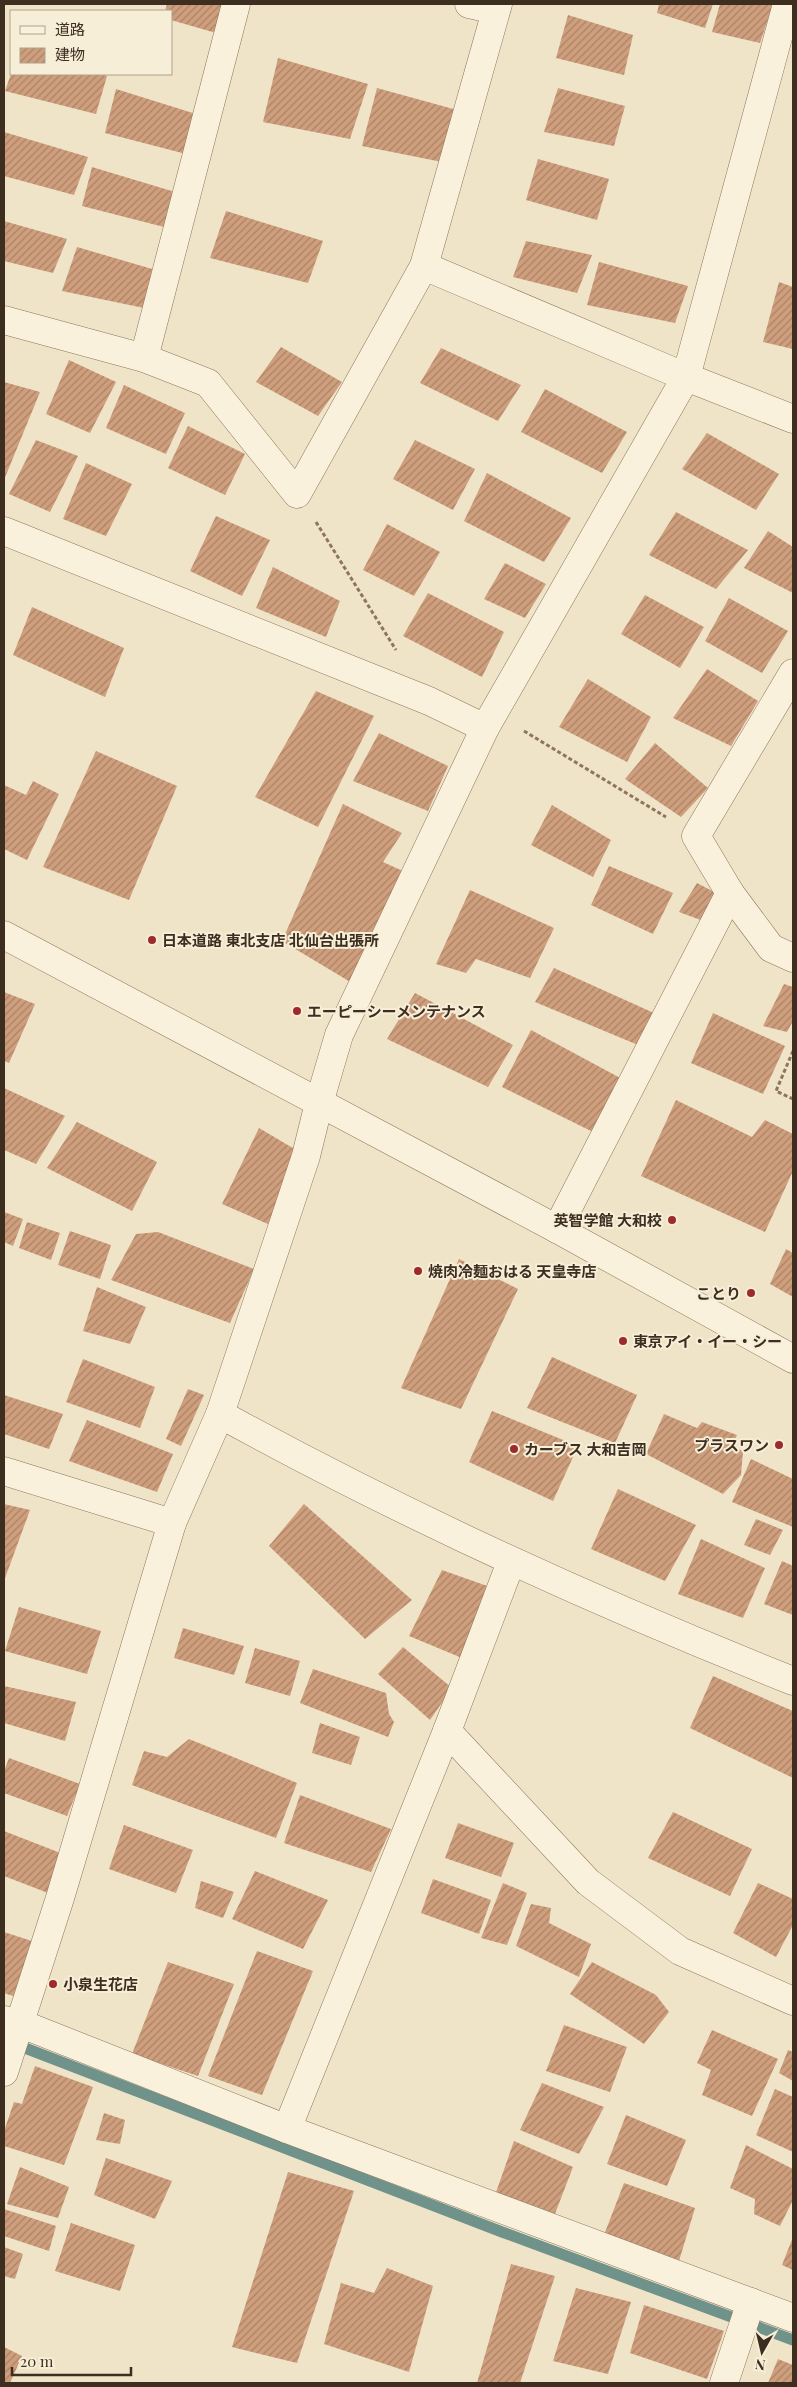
<svg xmlns="http://www.w3.org/2000/svg" width="797" height="2387" viewBox="0 0 797 2387" font-family="'Playfair Display','Noto Sans JP',serif">
<style>
.lines{fill:none;stroke-linecap:round;stroke-linejoin:round}
.stream{stroke:#6f938a;stroke-width:11}
.building{fill:url(#building-hatch)}
.minor-casing{stroke:#8d765c;stroke-width:29}
.path{stroke:#8d765c;stroke-width:3;stroke-dasharray:4 2.5;stroke-linecap:butt}
.minor{stroke:#faf1dc;stroke-width:28}
.poi-dot{fill:#9e2a2b;stroke:#f7eed8;stroke-width:2}
.labels{text-anchor:middle;dominant-baseline:central;stroke-width:4;stroke-linejoin:round;paint-order:stroke}
.poi-label{font-size:15px;font-weight:bold;fill:#3d2e20;stroke:#f7eed8;text-anchor:start}
</style>
<defs>
<pattern id="building-hatch" width="6" height="6" patternUnits="userSpaceOnUse" patternTransform="scale(1.25)"><rect width="6" height="6" fill="#cf9f7d"/><path d="M-1 1l2-2M0 6l6-6M5 7l2-2" fill="none" stroke="#a98266"/></pattern>
</defs>
<rect width="100%" height="100%" fill="#f0e4c8"/>
<g class="lines">
<polyline class="stream" points="12,2043 502,2232 793,2340"/>
</g>
<g class="building">
<polygon points="167,4 225,4 216,33 171,20 171,11 165,11"/>
<polygon points="659,4 713,4 705,28 657,13"/>
<polygon points="720,4 773,4 760,43 712,32"/>
<polygon points="568,15 633,35 624,75 556,58"/>
<polygon points="278,58 368,84 350,139 263,122"/>
<polygon points="11,74 100,74 107,76 96,114 5,91"/>
<polygon points="377,88 457,110 442,162 362,146"/>
<polygon points="558,88 625,106 614,146 544,132"/>
<polygon points="116,89 196,114 186,154 105,133"/>
<polygon points="4,132 88,157 74,195 4,176"/>
<polygon points="538,159 609,179 597,220 526,200"/>
<polygon points="92,167 175,192 164,227 82,206"/>
<polygon points="226,211 323,241 308,283 210,258"/>
<polygon points="4,221 67,239 53,273 4,261"/>
<polygon points="526,241 592,255 577,293 513,277"/>
<polygon points="77,247 159,271 144,308 62,291"/>
<polygon points="599,262 688,286 675,323 587,305"/>
<polygon points="779,282 793,287 793,349 763,342"/>
<polygon points="281,347 342,382 318,416 256,382"/>
<polygon points="441,348 521,385 498,421 420,383"/>
<polygon points="69,360 116,382 90,433 46,414"/>
<polygon points="4,382 40,392 4,480"/>
<polygon points="124,385 185,413 166,454 106,428"/>
<polygon points="545,389 627,432 602,473 521,432"/>
<polygon points="188,426 245,454 225,495 168,468"/>
<polygon points="707,433 779,474 756,510 682,469"/>
<polygon points="36,440 78,456 50,512 9,494"/>
<polygon points="415,440 475,469 453,510 393,479"/>
<polygon points="86,463 132,484 106,536 63,519"/>
<polygon points="487,473 571,518 544,562 464,521"/>
<polygon points="676,512 748,550 716,589 649,555"/>
<polygon points="216,516 270,540 242,596 190,571"/>
<polygon points="387,524 440,552 414,596 363,570"/>
<polygon points="768,531 793,547 793,593 744,568"/>
<polygon points="505,563 546,584 525,618 484,599"/>
<polygon points="273,567 340,601 326,637 256,608"/>
<polygon points="428,593 504,632 482,677 403,636"/>
<polygon points="645,595 704,627 680,668 621,634"/>
<polygon points="729,598 788,631 762,673 705,641"/>
<polygon points="32,607 124,648 105,697 13,655"/>
<polygon points="707,669 758,701 731,746 673,718"/>
<polygon points="588,679 651,717 627,762 559,727"/>
<polygon points="316,691 374,716 318,827 255,797"/>
<polygon points="379,733 448,766 428,811 353,781"/>
<polygon points="655,743 708,788 681,817 625,779"/>
<polygon points="96,751 177,786 129,900 43,867"/>
<polygon points="33,781 59,794 27,860 4,849 4,785 26,795"/>
<polygon points="343,804 402,833 383,862 405,872 352,983 282,941"/>
<polygon points="552,805 611,840 593,877 531,845"/>
<polygon points="609,866 673,893 653,934 591,905"/>
<polygon points="697,883 718,894 706,922 679,912"/>
<polygon points="470,890 554,928 530,978 476,959 466,973 436,964"/>
<polygon points="554,968 654,1013 638,1045 535,1002"/>
<polygon points="784,984 793,987 793,1021 787,1032 763,1026"/>
<polygon points="4,992 35,1004 9,1063 4,1061"/>
<polygon points="415,993 513,1045 488,1087 387,1039"/>
<polygon points="713,1013 785,1046 763,1094 691,1063"/>
<polygon points="531,1030 624,1080 595,1133 502,1087"/>
<polygon points="4,1088 65,1116 36,1164 4,1150"/>
<polygon points="676,1100 752,1137 765,1120 793,1134 793,1171 765,1232 641,1176"/>
<polygon points="77,1122 157,1162 132,1211 47,1168"/>
<polygon points="259,1128 303,1154 268,1224 222,1204"/>
<polygon points="4,1212 23,1219 13,1246 4,1242"/>
<polygon points="27,1222 60,1233 51,1260 19,1248"/>
<polygon points="70,1231 111,1245 100,1279 58,1265"/>
<polygon points="158,1232 254,1269 230,1323 111,1280 136,1234"/>
<polygon points="786,1249 793,1253 793,1297 770,1284"/>
<polygon points="459,1259 518,1289 461,1409 401,1388"/>
<polygon points="97,1287 146,1307 130,1344 83,1331"/>
<polygon points="552,1357 637,1395 615,1443 527,1408"/>
<polygon points="83,1359 155,1387 140,1428 66,1402"/>
<polygon points="188,1389 204,1395 181,1446 166,1439"/>
<polygon points="4,1395 63,1414 49,1449 4,1434"/>
<polygon points="492,1411 578,1446 553,1501 469,1462"/>
<polygon points="664,1414 697,1428 702,1422 737,1435 732,1446 743,1451 741,1475 723,1494 646,1454"/>
<polygon points="87,1420 173,1454 157,1492 69,1461"/>
<polygon points="751,1459 793,1479 793,1527 732,1502"/>
<polygon points="618,1489 696,1525 665,1581 591,1549"/>
<polygon points="4,1504 30,1510 4,1581"/>
<polygon points="304,1504 412,1600 365,1639 269,1546"/>
<polygon points="756,1519 783,1530 770,1555 744,1545"/>
<polygon points="701,1539 765,1568 743,1618 678,1594"/>
<polygon points="782,1561 793,1566 793,1615 764,1604"/>
<polygon points="442,1570 490,1587 462,1658 409,1636"/>
<polygon points="19,1607 101,1631 87,1674 5,1651"/>
<polygon points="183,1628 244,1646 234,1675 174,1658"/>
<polygon points="403,1647 452,1688 430,1720 378,1674"/>
<polygon points="255,1648 300,1661 290,1696 245,1683"/>
<polygon points="313,1669 386,1693 389,1714 394,1722 388,1737 300,1703"/>
<polygon points="713,1676 793,1711 793,1778 690,1728"/>
<polygon points="4,1686 76,1702 65,1741 4,1723"/>
<polygon points="320,1723 360,1737 351,1765 312,1753"/>
<polygon points="189,1739 297,1783 276,1838 132,1785 144,1751 167,1757"/>
<polygon points="9,1758 80,1784 67,1816 4,1793 4,1771"/>
<polygon points="300,1795 391,1829 371,1872 284,1843"/>
<polygon points="673,1812 752,1849 730,1896 648,1858"/>
<polygon points="458,1823 514,1843 501,1877 445,1858"/>
<polygon points="124,1825 193,1850 176,1893 109,1869"/>
<polygon points="4,1831 63,1854 48,1893 4,1876"/>
<polygon points="255,1871 328,1900 303,1949 232,1919"/>
<polygon points="433,1879 491,1900 479,1934 421,1913"/>
<polygon points="201,1881 234,1892 223,1918 195,1908"/>
<polygon points="503,1883 527,1893 507,1945 481,1938"/>
<polygon points="758,1883 793,1899 793,1925 776,1957 733,1933"/>
<polygon points="531,1904 551,1908 549,1923 591,1944 579,1977 516,1946"/>
<polygon points="4,1932 35,1942 16,1997 4,1993"/>
<polygon points="257,1951 313,1971 262,2095 208,2076"/>
<polygon points="168,1962 234,1984 198,2076 132,2054"/>
<polygon points="592,1962 656,1995 669,2012 644,2044 570,1994"/>
<polygon points="564,2025 627,2047 610,2092 546,2071"/>
<polygon points="712,2030 778,2059 752,2116 702,2095 711,2070 697,2063"/>
<polygon points="788,2050 793,2052 793,2081 779,2073"/>
<polygon points="35,2066 93,2087 64,2165 4,2146 4,2131 14,2102 22,2104"/>
<polygon points="542,2083 604,2107 579,2154 520,2130"/>
<polygon points="775,2089 793,2097 793,2152 756,2135"/>
<polygon points="104,2113 125,2120 120,2144 96,2140"/>
<polygon points="626,2115 686,2140 667,2186 607,2164"/>
<polygon points="514,2141 573,2167 553,2219 494,2198"/>
<polygon points="746,2145 793,2169 793,2200 780,2226 754,2214 755,2199 730,2188"/>
<polygon points="106,2158 172,2181 155,2219 94,2195"/>
<polygon points="20,2167 69,2187 58,2218 7,2204"/>
<polygon points="288,2172 354,2191 297,2363 232,2347"/>
<polygon points="624,2183 695,2208 679,2261 604,2235"/>
<polygon points="4,2209 56,2226 49,2251 4,2236"/>
<polygon points="71,2223 135,2245 120,2291 55,2271"/>
<polygon points="793,2237 793,2270 782,2265"/>
<polygon points="4,2247 23,2254 15,2279 4,2276"/>
<polygon points="511,2264 555,2276 520,2383 477,2383"/>
<polygon points="387,2268 433,2286 409,2372 324,2344 341,2283 374,2293"/>
<polygon points="576,2288 631,2302 608,2374 553,2361"/>
<polygon points="644,2305 724,2331 707,2379 630,2353"/>
<polygon points="4,2347 22,2356 10,2383 4,2383"/>
<polygon points="778,2359 793,2365 793,2383 768,2383"/>
</g>
<g class="lines">
<defs>
<g id="minor">
<polyline points="469,4 496,10"/>
<polyline points="424,266 686,377 793,419"/>
<polyline points="4,320 144,358 208,383 297,494 424,266 498,4"/>
<polyline points="144,358 236,4"/>
<polyline points="4,531 429,701 485,728"/>
<polyline points="793,673 696,836 730,893 771,948 793,958"/>
<polyline points="4,935 557,1229 793,1359"/>
<polyline points="557,1229 730,893"/>
<path d="M220,1414C405,1516 597,1603 793,1681"/>
<polyline points="4,1471 172,1523"/>
<polyline points="447,1731 588,1882 680,1951 793,2001"/>
<polyline points="4,2020 19,2023 287,2129 793,2318"/>
<polyline points="4,2072 60,1898 172,1523 220,1414 306,1156 319,1103 339,1035 485,728 686,377 787,4"/>
<polyline points="287,2129 447,1731 511,1562"/>
<polyline points="724,2383 751,2302"/>
</g>
</defs>
<use href="#minor" class="minor-casing"/>
<g class="path">
<polyline points="316,522 396,650"/>
<polyline points="524,731 666,817"/>
<polyline points="793,1051 776,1091 793,1099"/>
</g>
<use href="#minor" class="minor"/>
</g>
<g class="poi-dot">
<circle cx="152" cy="940" r="5"/>
<circle cx="297" cy="1011" r="5"/>
<circle cx="672" cy="1220" r="5"/>
<circle cx="418" cy="1271" r="5"/>
<circle cx="751" cy="1293" r="5"/>
<circle cx="623" cy="1341" r="5"/>
<circle cx="779" cy="1445" r="5"/>
<circle cx="514" cy="1449" r="5"/>
<circle cx="53" cy="1984" r="5"/>
</g>
<g class="labels">
<g class="poi-label">
<text x="162" y="940">日本道路 東北支店 北仙台出張所</text>
<text x="307" y="1011">エーピーシーメンテナンス</text>
<text x="662" y="1220" text-anchor="end">英智学館 大和校</text>
<text x="428" y="1271">焼肉冷麺おはる 天皇寺店</text>
<text x="741" y="1293" text-anchor="end">ことり</text>
<text x="633" y="1341">東京アイ・イー・シー</text>
<text x="769" y="1445" text-anchor="end">プラスワン</text>
<text x="524" y="1449">カーブス 大和吉岡</text>
<text x="63" y="1984">小泉生花店</text>
</g>
</g>
<rect width="797" height="2387" fill="none" stroke="#3d2e20" stroke-width="10"/>
<rect x="10" y="10" width="162" height="65" fill="#f7eed8" stroke="#ada18e"/>
<rect x="20" y="26" width="25" height="8" fill="#faf1dc" stroke="#ada18e"/>
<text x="55" y="35" font-size="15" fill="#3d2e20">道路</text>
<rect x="20" y="48" width="25" height="15" fill="url(#building-hatch)" stroke="#ada18e"/>
<text x="55" y="60" font-size="15" fill="#3d2e20">建物</text>
<g transform="translate(762 2352) rotate(188)" stroke="#f7eed8" stroke-width="4" paint-order="stroke">
<path d="M0-4L9 19L0 12L-9 19Z" fill="#3d2e20"/>
<text y="-8" font-size="14" font-weight="bold" text-anchor="middle" fill="#3d2e20">N</text>
</g>
<path d="M12 2367v8h119v-8" fill="none" stroke="#3d2e20" stroke-width="2.5"/>
<text x="20" y="2367" font-size="15" fill="#3d2e20" stroke="#f7eed8" stroke-width="4" paint-order="stroke">20 m</text>
</svg>
